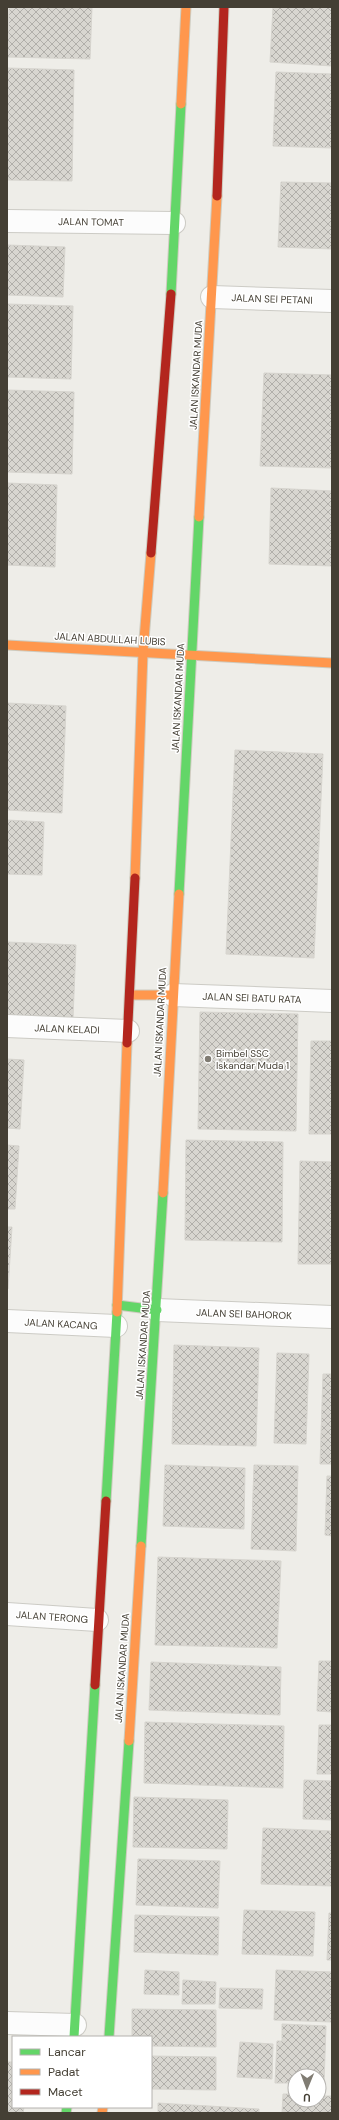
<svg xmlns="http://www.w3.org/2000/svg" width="339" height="2120" viewBox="0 0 339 2120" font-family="'DM Sans',sans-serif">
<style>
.building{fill:url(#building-cross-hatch);stroke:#d6d4ce}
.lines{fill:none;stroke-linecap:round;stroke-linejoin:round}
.street-casing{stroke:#cccbc5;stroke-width:24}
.fast-casing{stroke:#cecbbf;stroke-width:11}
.slow-casing{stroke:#cecbbf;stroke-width:11}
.jam-casing{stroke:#cecbbf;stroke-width:11}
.street{stroke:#fcfcfc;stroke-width:22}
.fast{stroke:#63d668;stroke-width:9}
.slow{stroke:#ff974d;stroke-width:9}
.jam{stroke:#b3261e;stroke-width:9}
.poi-dot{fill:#807c73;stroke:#fff;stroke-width:1.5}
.labels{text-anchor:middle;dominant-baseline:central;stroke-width:3;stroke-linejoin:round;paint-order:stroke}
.street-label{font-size:10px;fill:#443f34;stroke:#fff}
.poi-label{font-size:10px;fill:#443f34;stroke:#fff;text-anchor:start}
</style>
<defs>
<pattern id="building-cross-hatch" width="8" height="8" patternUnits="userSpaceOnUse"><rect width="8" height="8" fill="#d8d6d0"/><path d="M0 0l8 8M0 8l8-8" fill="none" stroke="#b1afaa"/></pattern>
</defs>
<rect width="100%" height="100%" fill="#eeede8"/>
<g class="building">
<polygon points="9,7 92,7 90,59 7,57"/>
<polygon points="273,7 332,7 332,66 270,62"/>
<polygon points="7,68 74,70 72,181 7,180"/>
<polygon points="276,72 332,74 332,148 273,146"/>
<polygon points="281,182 332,183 332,249 278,247"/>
<polygon points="7,245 65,247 63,297 7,295"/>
<polygon points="7,304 73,306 71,379 7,377"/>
<polygon points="264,373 332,375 332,468 260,466"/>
<polygon points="7,390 74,392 72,474 7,472"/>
<polygon points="7,483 57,485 55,567 7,565"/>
<polygon points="271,488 332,491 332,566 269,564"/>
<polygon points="7,703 66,706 62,813 7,810"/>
<polygon points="235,750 323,754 314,958 226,954"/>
<polygon points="7,820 44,822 42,875 7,874"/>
<polygon points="7,942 76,945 73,1018 7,1015"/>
<polygon points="200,1012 298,1014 296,1131 198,1129"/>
<polygon points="311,1041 332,1041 332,1134 309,1134"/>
<polygon points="7,1059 24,1060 20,1129 7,1128"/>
<polygon points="186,1140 283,1142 282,1242 185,1240"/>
<polygon points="7,1145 19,1146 15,1209 7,1209"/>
<polygon points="300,1161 332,1162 332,1264 298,1264"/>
<polygon points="7,1227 12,1227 8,1289 7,1289"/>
<polygon points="174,1345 259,1348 256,1446 172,1444"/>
<polygon points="277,1353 309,1354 306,1444 274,1443"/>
<polygon points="323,1374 332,1374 332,1464 320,1464"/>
<polygon points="165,1465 245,1468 244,1529 163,1526"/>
<polygon points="254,1465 298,1466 296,1551 251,1549"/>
<polygon points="327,1476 332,1476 332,1536 325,1535"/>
<polygon points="158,1557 281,1561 277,1648 155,1645"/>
<polygon points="319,1661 332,1661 332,1712 317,1711"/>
<polygon points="151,1662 281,1667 280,1715 149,1710"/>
<polygon points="145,1722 284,1726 283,1788 144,1783"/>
<polygon points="319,1725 332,1725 332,1774 317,1774"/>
<polygon points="304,1780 332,1781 332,1820 303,1819"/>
<polygon points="134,1797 228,1800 227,1849 133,1847"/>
<polygon points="263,1828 332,1831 332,1886 261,1884"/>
<polygon points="138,1859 220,1861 218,1908 136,1905"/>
<polygon points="244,1910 315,1912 313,1956 242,1954"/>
<polygon points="329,1913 332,1913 332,1960 327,1960"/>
<polygon points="135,1915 219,1917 218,1955 134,1952"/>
<polygon points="145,1970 179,1972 179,1995 144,1994"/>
<polygon points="276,1970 332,1972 332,2022 274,2020"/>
<polygon points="183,1980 216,1982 215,2004 182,2004"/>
<polygon points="220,1988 263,1989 262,2009 219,2008"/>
<polygon points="132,2009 216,2010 216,2047 151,2046 151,2037 132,2037"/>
<polygon points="282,2024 326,2026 324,2084 319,2084 319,2076 295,2076 295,2083 275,2083 277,2041 282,2041"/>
<polygon points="240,2042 273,2044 272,2079 237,2077"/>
<polygon points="151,2056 216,2057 216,2090 151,2089"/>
<polygon points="7,2062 13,2062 13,2107 24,2107 23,2113 7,2113"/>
<polygon points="283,2094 295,2094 295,2100 319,2100 319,2096 332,2096 332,2113 282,2113"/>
<polygon points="158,2103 259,2109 259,2113 158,2113"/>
</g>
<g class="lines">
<defs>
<g id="street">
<polyline points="7,221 174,223"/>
<polyline points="212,297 332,301"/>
<polyline points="173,995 332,1001"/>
<polyline points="7,1026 128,1031"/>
<polyline points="157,1310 332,1317"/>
<polyline points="7,1321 116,1326"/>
<polyline points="7,1614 97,1620"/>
<polyline points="7,2023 75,2025"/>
</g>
<g id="fast">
<polyline points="171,294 181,104"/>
<polyline points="179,894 199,517"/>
<polyline points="117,1305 157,1310"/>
<polyline points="106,1501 117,1312"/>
<polyline points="141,1546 163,1193"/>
<polyline points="74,2037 95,1685"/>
<polyline points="109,2037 129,1741"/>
<polyline points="66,2113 67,2107"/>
</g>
<g id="slow">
<polyline points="181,104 186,7"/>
<polyline points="199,517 217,196"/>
<polyline points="7,645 332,663"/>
<polyline points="135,878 143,652 151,553"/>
<polyline points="131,995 173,995"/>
<polyline points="163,1193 179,894"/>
<polyline points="117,1312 127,1043"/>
<polyline points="129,1741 141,1546"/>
<polyline points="102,2113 103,2107"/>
</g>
<g id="jam">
<polyline points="217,196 224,7"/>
<polyline points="151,553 171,294"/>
<polyline points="127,1043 135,878"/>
<polyline points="95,1685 106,1501"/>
</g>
</defs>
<use href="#street" class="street-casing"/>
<use href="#fast" class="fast-casing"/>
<use href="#slow" class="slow-casing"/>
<use href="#jam" class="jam-casing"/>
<use href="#street" class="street"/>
<use href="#fast" class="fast"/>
<use href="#slow" class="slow"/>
<use href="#jam" class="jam"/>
</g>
<circle class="poi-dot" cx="208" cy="1059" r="4"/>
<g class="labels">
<g class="street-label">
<text transform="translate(91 222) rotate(1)">JALAN TOMAT</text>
<text transform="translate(272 299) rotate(2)">JALAN SEI PETANI</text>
<text transform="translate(196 375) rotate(-87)">JALAN ISKANDAR MUDA</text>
<text transform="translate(110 639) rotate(3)">JALAN ABDULLAH LUBIS</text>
<text transform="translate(178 698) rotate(-87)">JALAN ISKANDAR MUDA</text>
<text transform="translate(252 998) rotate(2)">JALAN SEI BATU RATA</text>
<text transform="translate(160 1022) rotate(-87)">JALAN ISKANDAR MUDA</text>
<text transform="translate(67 1029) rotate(2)">JALAN KELADI</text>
<text transform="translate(244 1314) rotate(2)">JALAN SEI BAHOROK</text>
<text transform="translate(61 1324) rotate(3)">JALAN KACANG</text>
<text transform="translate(143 1345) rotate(-86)">JALAN ISKANDAR MUDA</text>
<text transform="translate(52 1617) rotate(4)">JALAN TERONG</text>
<text transform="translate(122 1668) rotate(-86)">JALAN ISKANDAR MUDA</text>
</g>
<g class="poi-label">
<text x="216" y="1053">Bimbel SSC<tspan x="216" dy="12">Iskandar Muda 1</tspan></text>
</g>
</g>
<rect width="339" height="2120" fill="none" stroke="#443f34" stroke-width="16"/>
<rect x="12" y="2036" width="140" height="72" fill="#ffffff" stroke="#b4b2ae"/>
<rect x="20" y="2049" width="20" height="6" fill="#63d668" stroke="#b4b2ae"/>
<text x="48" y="2056" font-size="12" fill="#443f34">Lancar</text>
<rect x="20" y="2069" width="20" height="6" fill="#ff974d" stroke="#b4b2ae"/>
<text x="48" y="2076" font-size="12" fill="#443f34">Padat</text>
<rect x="20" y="2089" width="20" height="6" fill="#b3261e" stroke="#b4b2ae"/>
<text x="48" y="2096" font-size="12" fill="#443f34">Macet</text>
<g transform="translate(307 2088) rotate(181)"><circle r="19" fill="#ffffff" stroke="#b4b2ae"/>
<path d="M0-3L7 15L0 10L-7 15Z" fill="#807c73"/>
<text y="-6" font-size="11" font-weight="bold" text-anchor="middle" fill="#443f34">U</text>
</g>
</svg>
